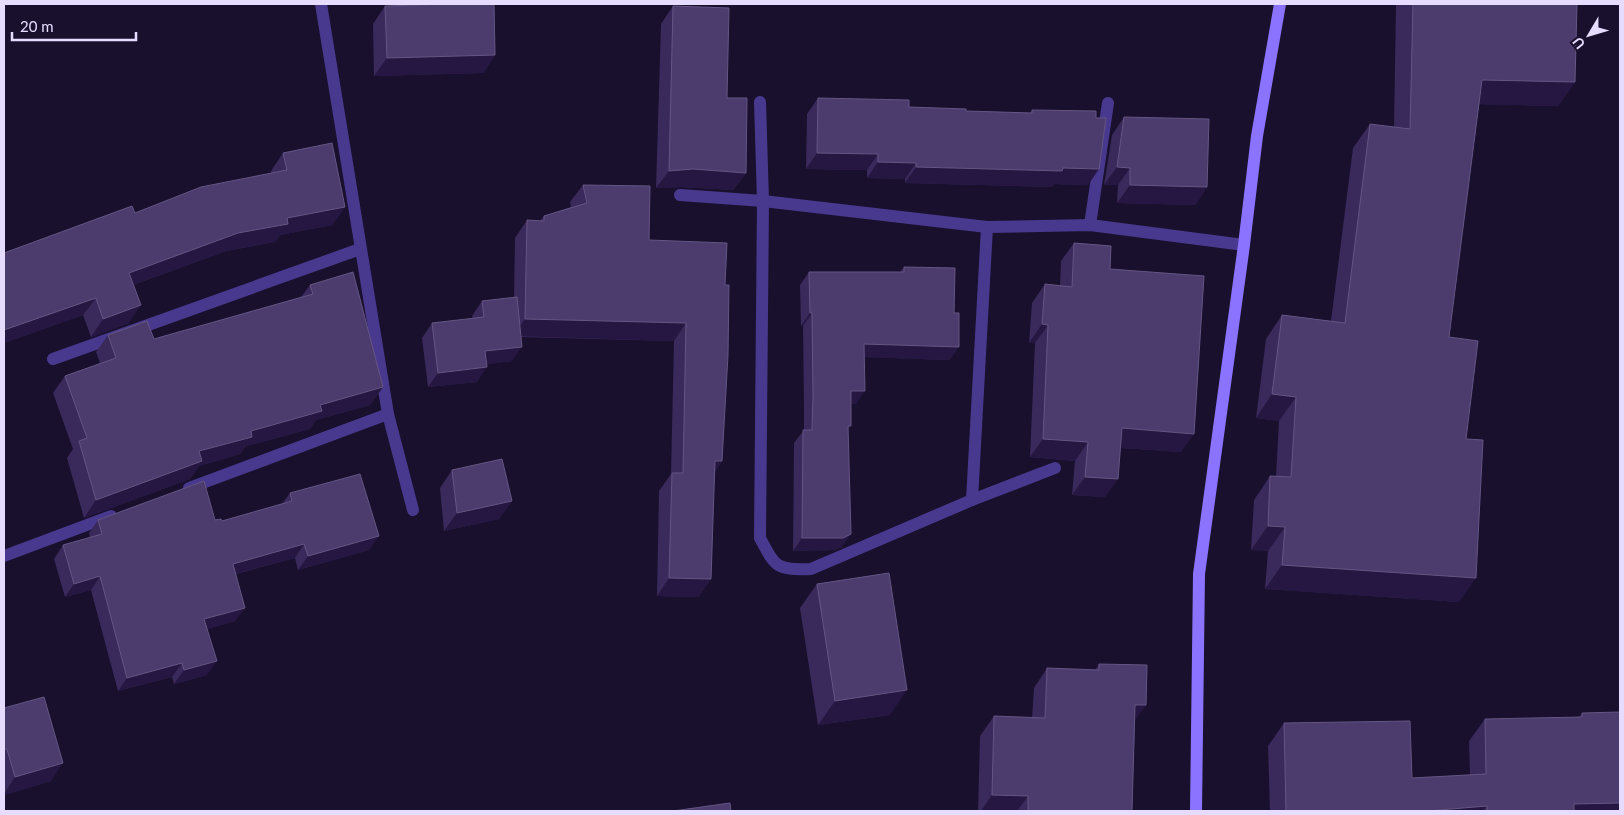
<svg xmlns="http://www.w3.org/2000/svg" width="1624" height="815" viewBox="0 0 1624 815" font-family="Lato,sans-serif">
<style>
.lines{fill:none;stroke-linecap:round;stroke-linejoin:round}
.street{stroke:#49398e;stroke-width:12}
.secondary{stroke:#8b73ff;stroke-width:12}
.wall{fill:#3a295b}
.shaded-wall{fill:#251741}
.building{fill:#4c3c6d;stroke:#645584}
</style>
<rect width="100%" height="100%" fill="#19102d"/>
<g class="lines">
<g class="street">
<polyline points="321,4 388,414 413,510"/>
<path d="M760,102L763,201L760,538C776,568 776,570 811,569L972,500L1055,468"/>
<polyline points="680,195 763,201 987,227 1090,225 1244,245"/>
<polyline points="1090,225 1108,103"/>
<polyline points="53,359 360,249"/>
<polyline points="189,488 388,414"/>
<polyline points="972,500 987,227"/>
<polyline points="4,556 111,516"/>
</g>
<polyline class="secondary" points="1196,811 1199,574 1244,245 1257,136 1280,4"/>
</g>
<g class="wall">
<polygon points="434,4 494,4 495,55 483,73 374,76 373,24 385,6 434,5"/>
<polygon points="1396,4 1577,4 1575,82 1558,106 1479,104 1449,337 1466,439 1459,602 1265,589 1268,551 1251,550 1254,500 1270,476 1276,476 1279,421 1256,418 1266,339 1282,315 1331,321 1353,148 1370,124 1394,127"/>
<polygon points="673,6 727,98 746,173 733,190 681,187 656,188 661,24"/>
<polygon points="818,98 909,107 966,111 1030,113 1032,110 1088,185 1054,184 1052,187 905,183 905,179 867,178 867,170 806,169 807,114"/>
<polygon points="1124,117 1207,187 1195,205 1117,203 1118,185 1104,185 1112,135"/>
<polygon points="283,153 345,207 332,225 280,235 275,242 226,251 133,285 129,323 91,337 83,315 4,343 4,253 135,213 271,173 271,171"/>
<polygon points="583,185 649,240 725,285 722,461 714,473 711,579 698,597 657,596 659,491 671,474 674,341 521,337 512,361 487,364 477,382 428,387 422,338 432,323 473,319 472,316 482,301 514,298 515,238 527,220 540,221 544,216 571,207 570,202"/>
<polygon points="1074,243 1110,269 1181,452 1121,448 1105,497 1072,495 1075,461 1030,457 1035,343 1029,343 1032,303 1045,284 1060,286 1061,261"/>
<polygon points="904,267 950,360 864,357 856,404 851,404 848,430 842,547 834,550 793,551 794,443 804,430 804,408 803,326 801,326 800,285 809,272 900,272"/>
<polygon points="310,285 383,387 370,405 316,420 310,429 246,446 240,454 199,466 190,479 84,518 67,458 73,449 53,393 65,376 100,363 96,352 108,335 154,339 301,297"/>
<polygon points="452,470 512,501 499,519 444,531 440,488"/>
<polygon points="290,493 369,550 298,570 295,558 236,574 235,621 207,629 207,675 174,684 172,677 118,691 91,590 65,597 54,559 63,545 90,538 89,533 98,520 222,521 282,504"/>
<polygon points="817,584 890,715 818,725 800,608"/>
<polygon points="1099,664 1135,721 1132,811 1134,811 978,811 980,736 994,716 1032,718 1034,688 1047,668 1095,670"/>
<polygon points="4,708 51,781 4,795"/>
<polygon points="1582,713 1620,811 1270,811 1268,746 1284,723 1412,778 1470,775 1469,741 1485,719 1579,717"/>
</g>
<g class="shaded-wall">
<polygon points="495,55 483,73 374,76 387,58"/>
<polygon points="1482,80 1575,82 1558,106 1465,104"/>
<polygon points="817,153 878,154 867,170 806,169"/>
<polygon points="878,162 916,163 905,179 867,178"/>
<polygon points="916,167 1063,168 1099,169 1088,185 1054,184 1052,187 905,183"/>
<polygon points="1117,167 1130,168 1118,185 1104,185"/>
<polygon points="693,169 746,173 733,190 681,187 656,188 669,171"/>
<polygon points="1130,185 1207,187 1195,205 1117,203"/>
<polygon points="345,207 332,225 280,235 275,242 226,251 116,291 129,273 238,233 287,218"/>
<polygon points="96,298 83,315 4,343 4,330"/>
<polygon points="141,305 129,323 91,337 103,319"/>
<polygon points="810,313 812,313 803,326 801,326"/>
<polygon points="525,319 686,323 674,341 513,336"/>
<polygon points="1042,324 1048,325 1035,343 1029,343"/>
<polygon points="864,344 959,347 950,360 855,357"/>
<polygon points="522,347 512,361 475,366 485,351"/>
<polygon points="487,367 477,382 428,387 438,373"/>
<polygon points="383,387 370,405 316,420 310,429 246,446 240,454 199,466 190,479 84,518 96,500 199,451 320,405"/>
<polygon points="851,391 865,391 856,404 842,404"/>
<polygon points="1272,394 1296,397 1279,421 1256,418"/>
<polygon points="1122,428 1194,434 1181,452 1109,447"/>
<polygon points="1043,439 1088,442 1075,461 1030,457"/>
<polygon points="715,461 722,461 710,479"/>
<polygon points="1085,477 1118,479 1105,497 1072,495"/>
<polygon points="512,501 499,519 444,531 457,513"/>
<polygon points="1268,526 1285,527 1268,551 1251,550"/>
<polygon points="851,534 842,547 834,550 793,551 802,538"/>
<polygon points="379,536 369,550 298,570 308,556"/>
<polygon points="304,544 295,558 223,577 233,564"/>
<polygon points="1282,565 1476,578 1459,602 1265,589"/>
<polygon points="100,576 91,590 65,597 74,584"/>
<polygon points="669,578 711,579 698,597 657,596"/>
<polygon points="245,608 235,621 195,633 204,619"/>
<polygon points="217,661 207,675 174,684 184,670"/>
<polygon points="182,663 172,677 118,691 127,678"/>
<polygon points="907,690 890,715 818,725 835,701"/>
<polygon points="1135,705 1146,705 1132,725"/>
<polygon points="63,763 51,781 4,795 4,794 15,777"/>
<polygon points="992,795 1028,796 1017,811 981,811"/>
<polygon points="1620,803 1620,811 1569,811 1574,804"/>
<polygon points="1487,806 1483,811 1427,811"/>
</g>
<g class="building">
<polygon points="447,4 494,4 495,55 387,58 385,6"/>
<polygon points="1413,4 1577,4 1575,82 1482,80 1449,337 1478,341 1466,439 1483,440 1476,578 1282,565 1285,527 1268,526 1270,476 1291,477 1296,397 1272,394 1282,315 1345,323 1370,124 1410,129"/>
<polygon points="673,6 729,8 727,98 747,98 746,173 693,169 669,171"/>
<polygon points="818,98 909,100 909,107 966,109 966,111 1032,113 1032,110 1096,111 1096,118 1106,118 1099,169 1063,168 1062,171 916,167 916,163 878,162 878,154 817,153"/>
<polygon points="1124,117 1209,119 1207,187 1130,185 1130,168 1117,167"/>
<polygon points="332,143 345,207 287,218 288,224 238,233 129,273 141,305 103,319 96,298 4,330 4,253 132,206 135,213 201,187 287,170 283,153"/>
<polygon points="583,185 650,186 649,240 727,243 725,285 729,285 728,355 722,461 715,461 711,579 669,578 672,473 683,473 686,323 525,319 527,220 544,221 544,216 587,203"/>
<polygon points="1074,243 1111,246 1110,269 1204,276 1194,434 1122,428 1118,479 1085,477 1088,442 1043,439 1048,325 1042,324 1045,284 1072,287"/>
<polygon points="904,267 955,268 954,313 959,313 959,347 864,344 865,391 851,391 851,426 848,426 851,534 843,538 802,538 803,430 812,430 813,395 812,313 810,313 809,272 904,272"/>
<polygon points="353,272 383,387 320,405 322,411 251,431 252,437 199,451 202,461 96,500 79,441 87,438 65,376 116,358 108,335 147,321 154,339 313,294 310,285"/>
<polygon points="517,297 522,347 485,351 487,367 438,373 432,323 484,317 482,301"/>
<polygon points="502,459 512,501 457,513 452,470"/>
<polygon points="360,474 379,536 308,556 304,544 233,564 245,608 204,619 217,661 184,670 182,663 127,678 100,576 74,584 63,545 102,534 98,520 204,481 215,520 221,519 222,521 292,501 290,493"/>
<polygon points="889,573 907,690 835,701 817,584"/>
<polygon points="1099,664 1147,665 1146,705 1135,705 1132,811 1134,811 1028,811 1028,796 992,795 994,716 1045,718 1047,668 1099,670"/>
<polygon points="44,697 63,763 15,777 7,749 4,749 4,708"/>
<polygon points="1620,712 1620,803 1574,804 1574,811 1487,811 1487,806 1427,811 1286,811 1284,723 1410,721 1412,778 1486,774 1485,719 1582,717 1582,713"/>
<polygon points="730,803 731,811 673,811"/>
</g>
<rect width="1624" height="815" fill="none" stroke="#e5dcff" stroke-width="10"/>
<g transform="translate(1589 35) rotate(232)" stroke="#19102d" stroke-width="4" paint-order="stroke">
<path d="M0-4L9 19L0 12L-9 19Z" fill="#e5dcff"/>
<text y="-8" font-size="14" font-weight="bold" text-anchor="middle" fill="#e5dcff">U</text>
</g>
<path d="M12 32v8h124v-8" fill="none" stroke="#e5dcff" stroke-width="2.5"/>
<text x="20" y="32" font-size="15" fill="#e5dcff" stroke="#19102d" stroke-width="4" paint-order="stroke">20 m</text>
</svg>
